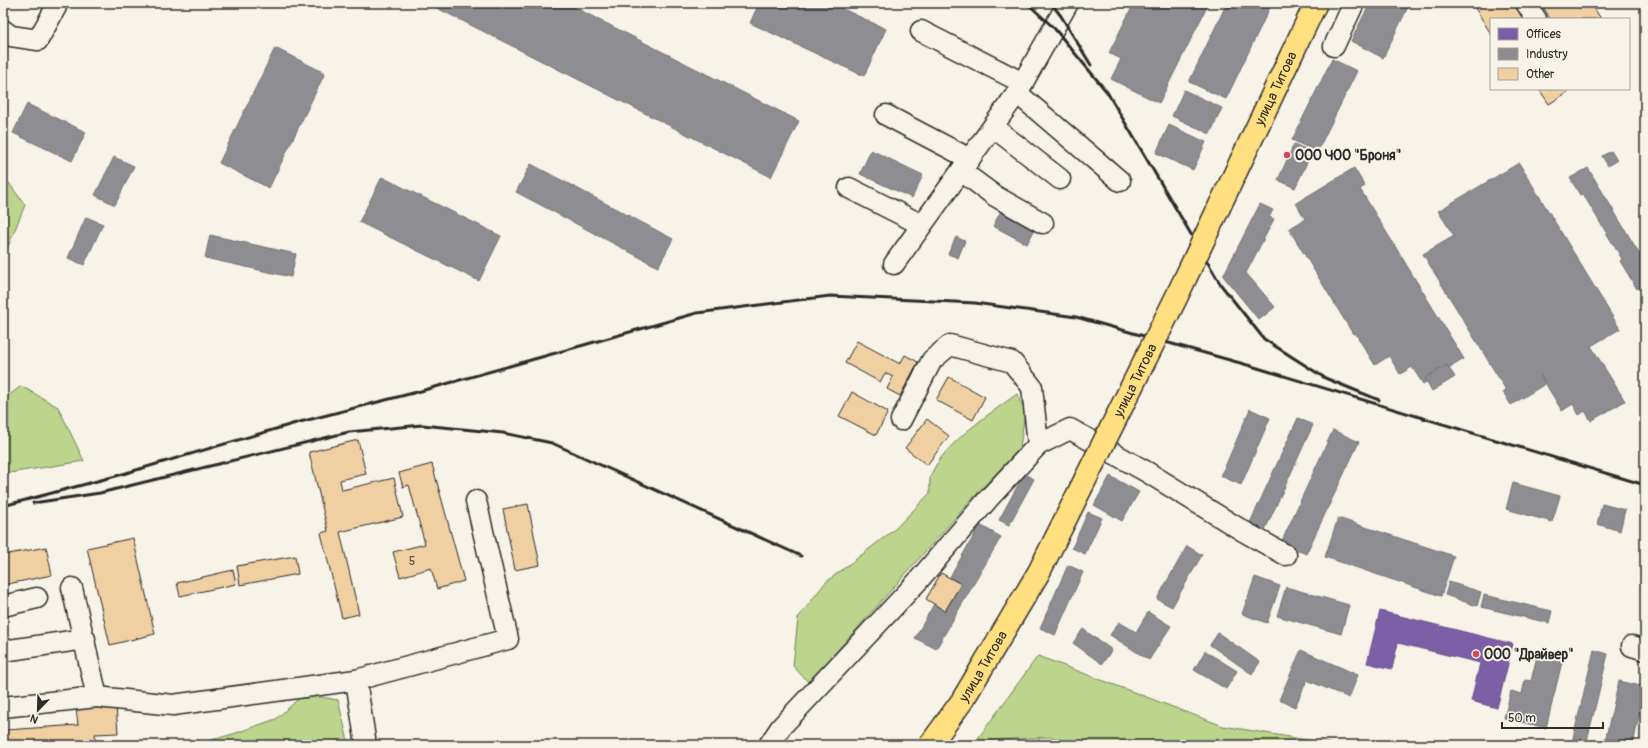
<svg xmlns="http://www.w3.org/2000/svg" width="1648" height="748" viewBox="0 0 1648 748" font-family="Pangolin,sans-serif">
<style>
.green{fill:#bcd48b;stroke:#74805b}
.offices{fill:#7b5ea7;stroke:#634f82}
.industry{fill:#8d8d92;stroke:#707073}
.building{fill:#f0cfa2;stroke:#2b2b2b}
.lines{fill:none;stroke-linecap:round;stroke-linejoin:round}
.minor-casing{stroke:#2b2b2b;stroke-width:23}
.minor{stroke:#f7f3e8;stroke-width:20}
.rail{stroke:#2b2b2b;stroke-width:3}
.major-bridge-casing{stroke:#2b2b2b;stroke-width:25;stroke-linecap:butt}
.major-bridge{stroke:#ffdf80;stroke-width:22}
.poi-dot{fill:#d1495b;stroke:#f7f3e8;stroke-width:1.5}
.labels{text-anchor:middle;dominant-baseline:central;stroke-width:4;stroke-linejoin:round;paint-order:stroke}
.number-label{font-size:12px;fill:#5c5449}
.street-label{font-size:14px;fill:#2b2b2b;stroke:#f7f3e8}
.poi-label{font-size:14px;font-weight:bold;fill:#2b2b2b;stroke:#f7f3e8;text-anchor:start}
</style>
<rect width="100%" height="100%" fill="#f7f3e8"/>
<filter id="ink" filterUnits="userSpaceOnUse"><feTurbulence type="fractalNoise" baseFrequency=".025" numOctaves="2"/><feDisplacementMap in="SourceGraphic" scale="8" xChannelSelector="R" yChannelSelector="G"/><feConvolveMatrix kernelMatrix="1 2 1 2 8 2 1 2 1" color-interpolation-filters="sRGB"/></filter>
<g filter="url(#ink)">
<g class="green">
<polygon points="3,175 25,205 7,249 3,255"/>
<polygon points="21,386 58,407 84,461 3,474 3,400"/>
<path d="M1017,394L1025,411L1020,448L972,499L829,660L808,682L793,666L798,618L825,583L895,529L930,493C930,487 929,480 931,475C943,444 991,413 1017,394Z"/>
<polygon points="1038,656 1223,726 1338,745 1082,745 1051,737 976,741"/>
<polygon points="304,694 338,700 349,745 194,745 233,734 276,719"/>
</g>
<polygon class="offices" points="1380,611 1513,644 1497,708 1471,701 1480,663 1398,643 1392,669 1367,663"/>
<g class="industry">
<polygon points="427,3 566,3 799,121 771,177"/>
<polygon points="759,3 830,3 886,29 864,76 750,23"/>
<polygon points="1134,3 1209,3 1159,103 1111,79 1121,59 1109,53"/>
<polygon points="1227,3 1272,3 1226,99 1189,82"/>
<polygon points="1370,3 1410,3 1383,58 1351,41"/>
<polygon points="275,48 325,73 269,188 219,163"/>
<polygon points="1332,59 1357,71 1317,152 1292,140"/>
<polygon points="3,80 9,83 3,95"/>
<polygon points="1184,90 1222,108 1210,134 1172,116"/>
<polygon points="27,104 86,132 72,161 13,133"/>
<polygon points="1169,125 1206,142 1193,170 1156,153"/>
<polygon points="1294,144 1312,152 1295,188 1278,180"/>
<polygon points="871,150 923,175 912,198 860,174"/>
<polygon points="1611,151 1617,160 1608,166 1602,156"/>
<polygon points="114,157 134,166 115,205 95,195"/>
<polygon points="1519,163 1620,329 1591,346 1625,401 1591,421 1585,411 1579,415 1573,404 1562,411 1541,376 1545,384 1511,405 1503,392 1506,390 1423,254 1454,236 1438,211"/>
<polygon points="531,164 673,239 658,267 516,192"/>
<polygon points="1354,168 1365,186 1360,189 1464,359 1423,384 1412,367 1400,374 1389,356 1375,365 1355,333 1353,334 1289,229 1305,219 1296,203"/>
<polygon points="1588,168 1645,263 1645,285 1637,289 1620,261 1622,259 1583,194 1580,195 1570,178"/>
<polygon points="382,177 501,236 479,281 359,222"/>
<polygon points="1260,204 1273,210 1269,217 1274,219 1246,273 1275,307 1259,320 1223,276"/>
<polygon points="1003,207 1037,225 1027,244 993,226"/>
<polygon points="86,217 103,224 84,265 68,258"/>
<polygon points="210,235 296,254 291,277 205,258"/>
<polygon points="956,237 965,241 958,258 948,254"/>
<polygon points="1447,365 1455,377 1432,391 1425,378"/>
<polygon points="1250,409 1270,418 1241,485 1221,476"/>
<polygon points="1298,418 1313,425 1264,532 1249,525"/>
<polygon points="1333,430 1359,442 1306,554 1281,543"/>
<polygon points="1024,474 1034,479 1009,525 999,520"/>
<polygon points="1110,476 1139,492 1122,521 1094,505"/>
<polygon points="1513,483 1560,496 1552,522 1506,509"/>
<polygon points="1602,504 1625,510 1620,531 1597,524"/>
<polygon points="1088,512 1102,518 1085,554 1072,548"/>
<polygon points="1338,518 1454,556 1441,596 1325,557"/>
<polygon points="980,525 1001,537 936,649 915,638 934,604 945,611 961,584 950,577"/>
<polygon points="1187,546 1202,555 1172,607 1157,599"/>
<polygon points="1068,565 1083,572 1055,635 1040,628"/>
<polygon points="1255,577 1280,586 1267,623 1242,614"/>
<polygon points="1449,582 1481,592 1477,606 1445,595"/>
<polygon points="1286,587 1349,605 1341,634 1277,616"/>
<polygon points="1484,595 1552,611 1549,623 1481,607"/>
<polygon points="1148,612 1171,626 1149,660 1110,635 1119,622 1136,632"/>
<polygon points="1083,629 1112,650 1102,664 1073,643"/>
<polygon points="1218,633 1260,662 1252,674 1210,645"/>
<polygon points="1301,650 1358,675 1349,698 1307,680 1295,707 1279,700"/>
<polygon points="1594,650 1608,654 1586,745 1583,745 1572,742"/>
<polygon points="1205,651 1237,671 1226,689 1194,670"/>
<polygon points="1538,652 1563,658 1546,728 1504,718 1511,691 1522,694 1525,680 1531,681"/>
<polygon points="1619,681 1645,687 1633,745 1604,745"/>
</g>
<g class="building">
<polygon points="1472,3 1514,3 1523,19 1491,19 1491,34"/>
<polygon points="1541,3 1591,3 1601,19 1550,19"/>
<polygon points="1539,89 1566,89 1568,92 1549,104"/>
<polygon points="857,341 900,364 905,355 918,362 900,396 887,389 893,377 885,373 880,382 845,363"/>
<polygon points="949,377 985,397 973,420 936,400"/>
<polygon points="852,392 888,412 876,435 839,416"/>
<polygon points="927,419 949,436 927,465 905,448"/>
<polygon points="358,440 366,474 340,480 342,490 394,478 403,517 340,532 359,614 342,618 321,533 328,531 309,452"/>
<polygon points="432,464 464,581 437,589 431,568 400,577 393,552 425,544 409,485 403,487 399,473"/>
<polygon points="528,504 540,565 515,570 503,509"/>
<polygon points="133,538 155,634 110,645 87,548"/>
<polygon points="46,547 52,575 3,585 3,555"/>
<polygon points="295,556 298,574 240,585 237,566"/>
<polygon points="233,570 236,584 180,596 177,583"/>
<polygon points="941,573 961,584 945,611 926,599"/>
<polygon points="116,706 118,733 95,734 96,745 7,745 6,730 78,725 76,709"/>
</g>
<g class="lines">
<defs>
<g id="minor">
<polyline points="1526,3 1536,19"/>
<polyline points="3,30 11,36 38,40 56,7"/>
<polyline points="921,31 1023,83"/>
<polyline points="1334,46 1354,3"/>
<polyline points="1017,93 1120,181"/>
<polyline points="886,115 970,159"/>
<polyline points="993,127 1060,179"/>
<polyline points="961,171 995,196 1043,223"/>
<polyline points="849,188 922,225"/>
<polyline points="894,264 1017,93 1068,3"/>
<polyline points="1038,445 1070,429 1147,472 1243,531 1286,555"/>
<polyline points="72,588 97,697 173,705 356,680"/>
<polyline points="3,606 37,598"/>
<polyline points="1632,646 1645,650"/>
<polyline points="3,651 85,639"/>
<polyline points="3,707 97,697"/>
<polyline points="366,745 356,680 508,639 476,501"/>
<polyline points="769,745 781,727 917,582 989,498 1038,445 1032,387 1012,362 950,345 932,360 901,420"/>
</g>
</defs>
<use href="#minor" class="minor-casing"/>
<use href="#minor" class="minor"/>
<g class="rail">
<polyline points="1027,3 1054,28 1107,92 1221,285 1264,339 1325,378 1379,400"/>
<polyline points="1051,3 1061,16 1091,65"/>
<polyline points="33,503 100,493 349,432 422,425 503,433 552,443 801,556"/>
<polyline points="3,506 116,476 296,423 421,391 697,313 830,296 975,303 1076,317 1251,366 1645,485"/>
</g>
<defs>
<g id="major-bridge">
<path id="s1" d="M930,745L962,701L1039,572L1175,300L1316,3"/>
</g>
</defs>
<use href="#major-bridge" class="major-bridge-casing"/>
<use href="#major-bridge" class="major-bridge"/>
</g>
</g>
<g class="poi-dot">
<circle cx="1287" cy="155" r="4"/>
<circle cx="1476" cy="654" r="4"/>
</g>
<g class="labels">
<g class="number-label">
<text x="412" y="561">5</text>
</g>
<g class="street-label">
<text stroke="none"><textPath href="#s1" startOffset="743">улица Титова</textPath></text>
<text stroke="none"><textPath href="#s1" startOffset="419">улица Титова</textPath></text>
<text stroke="none"><textPath href="#s1" startOffset="95">улица Титова</textPath></text>
</g>
<g class="poi-label">
<text x="1295" y="155">ООО ЧОО "Броня"</text>
<text x="1484" y="654">ООО "Драйвер"</text>
</g>
</g>
<rect width="1648" height="748" fill="none" stroke="#f7f3e8" stroke-width="16"/>
<rect x="8" y="8" width="1632" height="732" fill="none" stroke="#2b2b2b" stroke-width="1.5" filter="url(#ink)"/>
<rect x="1490" y="18" width="140" height="72" fill="#f7f3e8" stroke="#a5a39c"/>
<rect x="1498" y="28" width="20" height="12" fill="#7b5ea7" stroke="#a5a39c"/>
<text x="1526" y="38" font-size="12" fill="#2b2b2b">Offices</text>
<rect x="1498" y="48" width="20" height="12" fill="#8d8d92" stroke="#a5a39c"/>
<text x="1526" y="58" font-size="12" fill="#2b2b2b">Industry</text>
<rect x="1498" y="68" width="20" height="12" fill="#f0cfa2" stroke="#a5a39c"/>
<text x="1526" y="78" font-size="12" fill="#2b2b2b">Other</text>
<g transform="translate(38 710) rotate(203)" stroke="#f7f3e8" stroke-width="3" paint-order="stroke">
<path d="M0-3L7 15L0 10L-7 15Z" fill="#2b2b2b"/>
<text y="-6" font-size="11" font-weight="bold" text-anchor="middle" fill="#2b2b2b">N</text>
</g>
<path d="M1502 722v6h101v-6" fill="none" stroke="#2b2b2b" stroke-width="2"/>
<text x="1508" y="722" font-size="12" fill="#2b2b2b" stroke="#f7f3e8" stroke-width="3" paint-order="stroke">50 m</text>
</svg>
